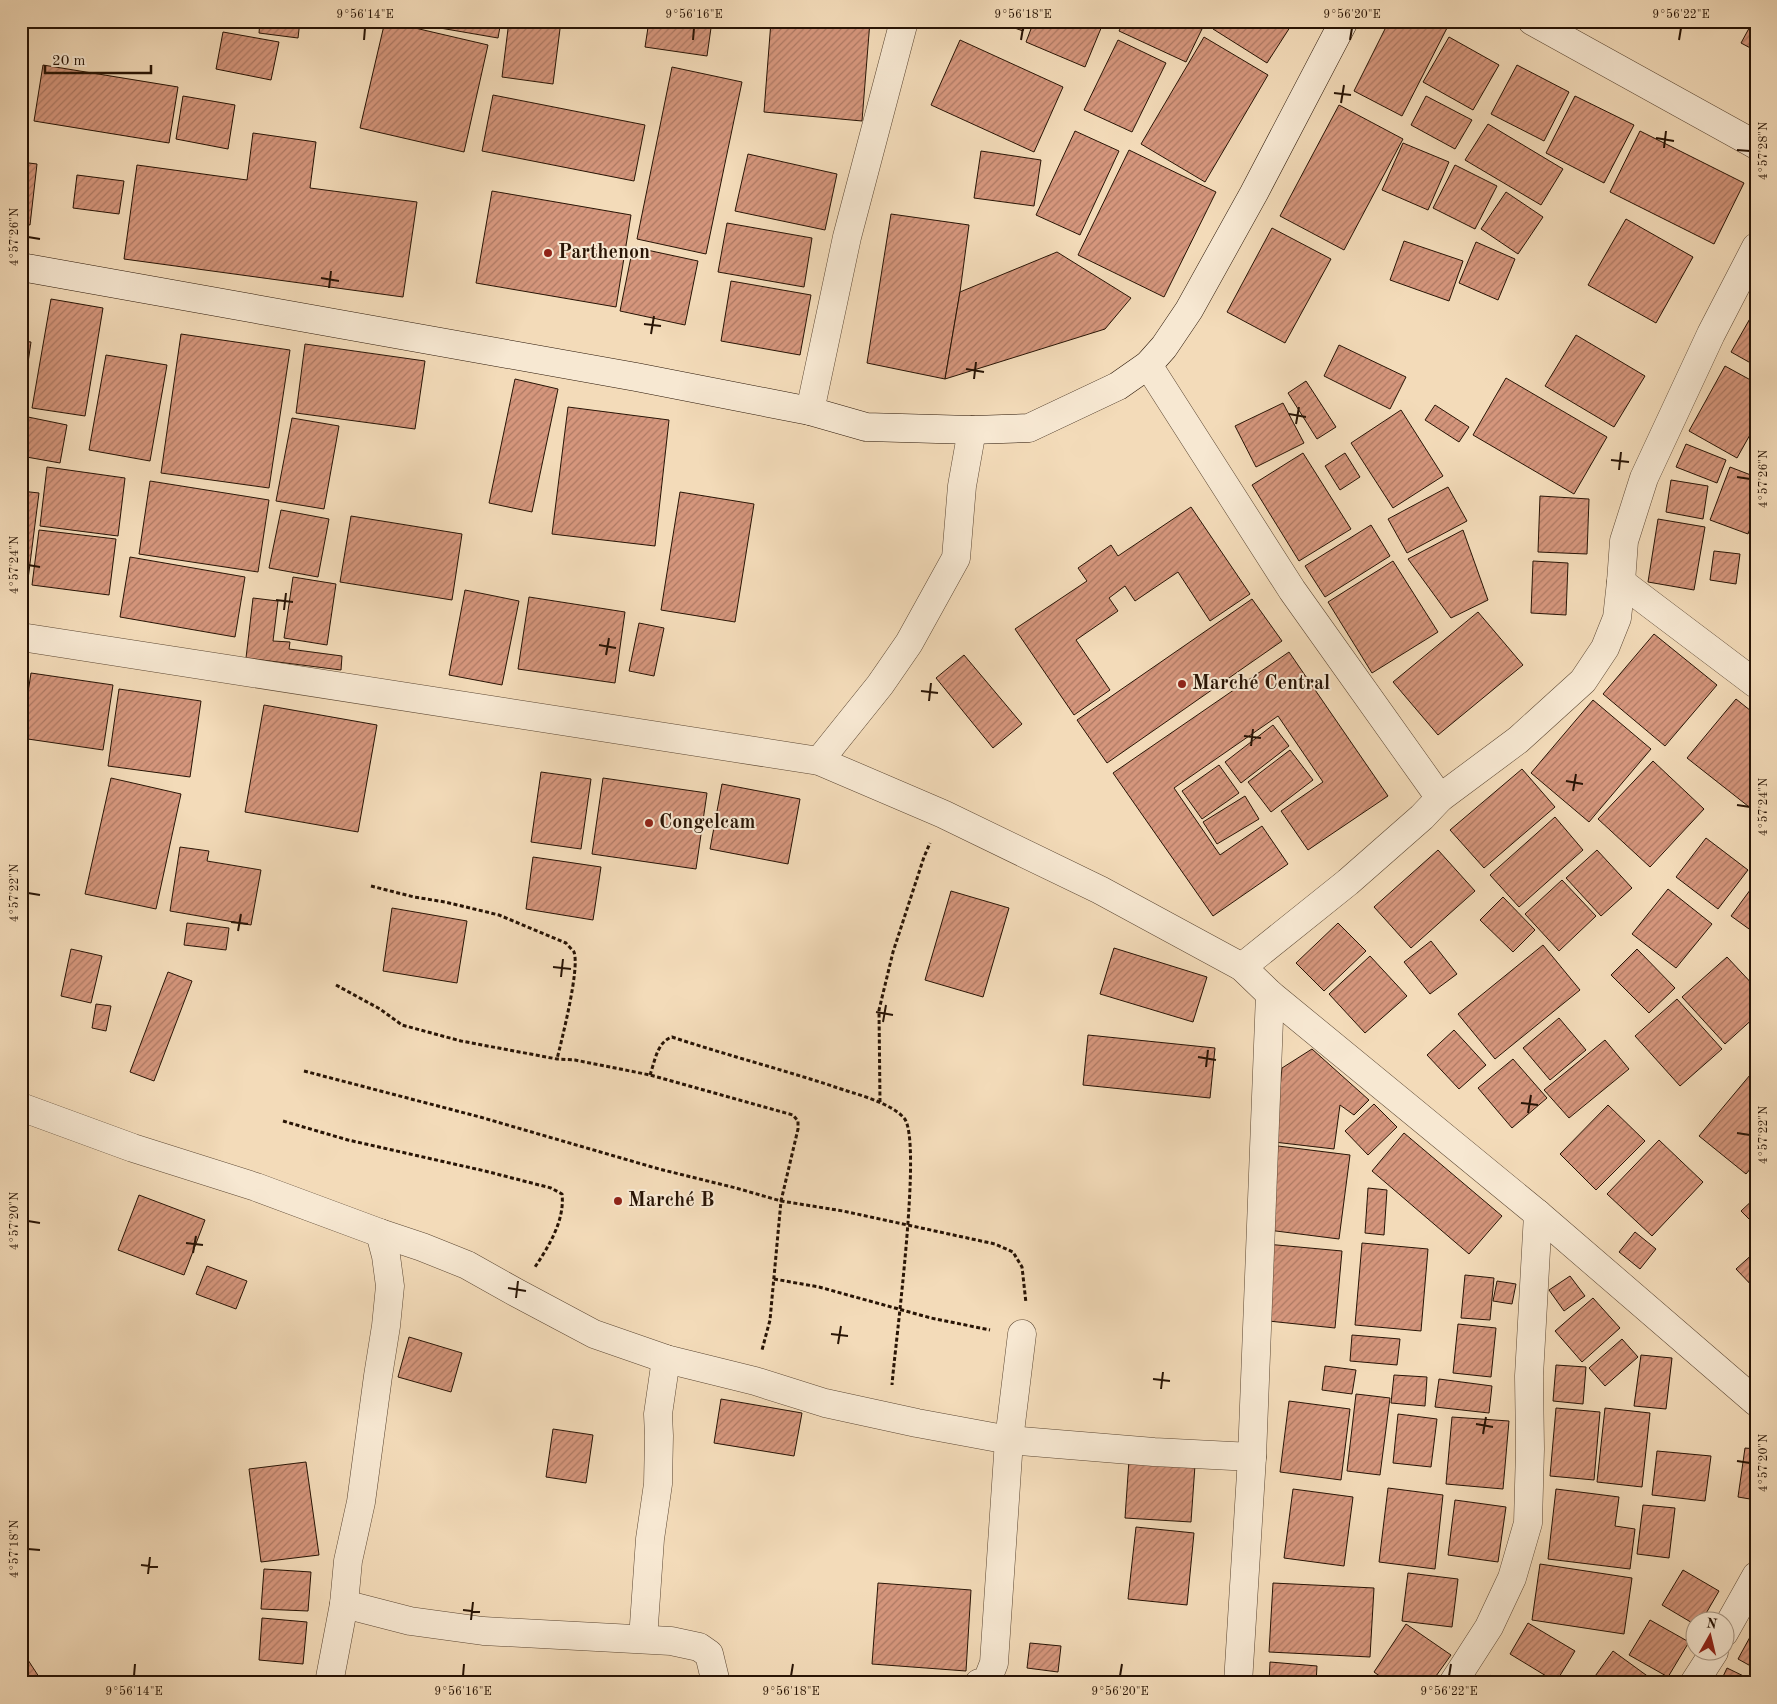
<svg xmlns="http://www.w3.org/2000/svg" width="1777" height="1704" viewBox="0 0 1777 1704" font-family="'Old Standard TT',serif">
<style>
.building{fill:url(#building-hatch);stroke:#281405}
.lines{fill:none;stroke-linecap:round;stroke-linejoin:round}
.street-casing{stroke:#5b4632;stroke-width:29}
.secondary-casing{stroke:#281405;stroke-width:29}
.path{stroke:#281405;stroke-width:3;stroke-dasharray:4 2.5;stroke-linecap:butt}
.street{stroke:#f7e8d2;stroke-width:28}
.secondary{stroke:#f7e8d2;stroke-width:28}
.ticks{fill:none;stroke:#281405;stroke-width:2}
.poi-dot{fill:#8f2418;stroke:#f7e8d2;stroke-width:2}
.labels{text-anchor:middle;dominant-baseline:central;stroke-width:4;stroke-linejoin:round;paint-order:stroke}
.poi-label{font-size:20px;font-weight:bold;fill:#281405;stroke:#f7e8d2;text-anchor:start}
.neatline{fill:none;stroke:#281405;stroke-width:2}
.ticks-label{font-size:12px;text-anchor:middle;fill:#281405}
</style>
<defs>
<pattern id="building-hatch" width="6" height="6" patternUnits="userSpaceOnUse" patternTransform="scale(1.25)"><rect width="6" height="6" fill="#d5967c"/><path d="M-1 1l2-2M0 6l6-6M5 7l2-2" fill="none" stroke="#ad7964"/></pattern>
</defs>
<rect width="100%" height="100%" fill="#f3dbb9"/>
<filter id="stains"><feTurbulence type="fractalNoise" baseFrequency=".004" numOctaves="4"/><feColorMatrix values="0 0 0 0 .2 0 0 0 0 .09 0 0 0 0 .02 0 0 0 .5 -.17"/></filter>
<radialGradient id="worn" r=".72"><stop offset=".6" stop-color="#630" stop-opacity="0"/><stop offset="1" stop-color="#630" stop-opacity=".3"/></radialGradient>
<g class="building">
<polygon points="260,21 300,21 298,38 259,33"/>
<polygon points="385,21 488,45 464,152 360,128"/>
<polygon points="441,21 501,21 498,38 440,28"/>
<polygon points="509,21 561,21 553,84 502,77"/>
<polygon points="649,21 712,21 707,56 645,47"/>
<polygon points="771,21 870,21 862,121 764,112"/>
<polygon points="995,21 1027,21 1023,31"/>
<polygon points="1034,21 1104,21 1085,67 1026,42"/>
<polygon points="1124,21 1186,21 1202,29 1186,62 1119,31"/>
<polygon points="1218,21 1294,21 1267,63 1213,29"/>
<polygon points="1389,21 1434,21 1447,28 1402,116 1354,91"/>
<polygon points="1753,21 1756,21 1756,51 1741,43"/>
<polygon points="223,32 279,42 271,80 216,69"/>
<polygon points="1204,37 1268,75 1205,182 1141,144"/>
<polygon points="1449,37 1499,65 1473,110 1423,82"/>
<polygon points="960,40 1063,87 1034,152 931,105"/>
<polygon points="1118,40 1166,63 1132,132 1084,110"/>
<polygon points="43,65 178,87 169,143 34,121"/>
<polygon points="1517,65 1569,92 1544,141 1491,114"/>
<polygon points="672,67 742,82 706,254 637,239"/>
<polygon points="493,95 645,125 634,181 482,151"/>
<polygon points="183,96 235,105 228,149 176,139"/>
<polygon points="1426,96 1472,120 1455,149 1411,125"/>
<polygon points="1575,96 1634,125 1604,183 1546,153"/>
<polygon points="1339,105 1403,139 1344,250 1280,216"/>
<polygon points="1488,124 1563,169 1541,205 1465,160"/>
<polygon points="1075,131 1119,151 1080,235 1036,215"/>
<polygon points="1640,131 1744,183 1714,244 1610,192"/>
<polygon points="253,133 316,142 310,188 417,202 403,297 124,259 137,165 247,180"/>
<polygon points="1403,143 1449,162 1428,210 1382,190"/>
<polygon points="1129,150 1216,192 1164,297 1078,255"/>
<polygon points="981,151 1041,160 1034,206 974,198"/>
<polygon points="748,154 837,174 825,230 735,211"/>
<polygon points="21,162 37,164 30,225 21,224"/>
<polygon points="1455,165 1497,186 1475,229 1433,208"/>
<polygon points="77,175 124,181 119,214 73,208"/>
<polygon points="492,191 631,215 616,307 476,283"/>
<polygon points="1506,192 1543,217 1518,254 1481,229"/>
<polygon points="891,214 969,225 960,292 945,379 867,363"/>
<polygon points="1626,219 1693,257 1656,323 1588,285"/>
<polygon points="727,223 812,238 804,287 718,272"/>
<polygon points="1272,228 1331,259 1285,343 1227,312"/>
<polygon points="1404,241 1463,261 1449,301 1390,280"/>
<polygon points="1476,242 1515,259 1498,300 1459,283"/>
<polygon points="633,247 698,261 685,325 620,311"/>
<polygon points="1057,252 1131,298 1105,329 945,379 960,292"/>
<polygon points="731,281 811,295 800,355 721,341"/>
<polygon points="51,299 103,308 85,416 32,408"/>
<polygon points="1756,308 1756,366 1731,352"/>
<polygon points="181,334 290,350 269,488 161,473"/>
<polygon points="1576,335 1645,376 1614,427 1545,386"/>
<polygon points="21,341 31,342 24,390 21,389"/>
<polygon points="305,344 425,361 415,429 296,413"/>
<polygon points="1339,345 1406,377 1390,409 1324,376"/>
<polygon points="106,355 167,365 150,461 89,450"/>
<polygon points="1725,366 1756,383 1756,424 1737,458 1689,431"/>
<polygon points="1506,378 1607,437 1574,494 1473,435"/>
<polygon points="515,379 558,389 532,512 489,503"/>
<polygon points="1306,381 1336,427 1317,439 1288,393"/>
<polygon points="1283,403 1304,443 1256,467 1235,426"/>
<polygon points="1435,405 1469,427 1459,442 1425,420"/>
<polygon points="568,407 669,420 655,546 552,534"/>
<polygon points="1401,410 1443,476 1393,508 1351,443"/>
<polygon points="28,417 67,425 60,463 21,456"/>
<polygon points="292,418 339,426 324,509 276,501"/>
<polygon points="1686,444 1726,460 1717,483 1676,467"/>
<polygon points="1303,453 1351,529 1299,561 1252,485"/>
<polygon points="1345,453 1360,477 1340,490 1325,466"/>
<polygon points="47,467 125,478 118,536 40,526"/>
<polygon points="1730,467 1756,477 1756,513 1748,534 1710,520"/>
<polygon points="1671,480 1708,486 1703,519 1666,512"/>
<polygon points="150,481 269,500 258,572 139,554"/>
<polygon points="1448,487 1467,521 1407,553 1388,519"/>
<polygon points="21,491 39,493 26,595 21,595"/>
<polygon points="680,492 754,504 735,622 661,610"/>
<polygon points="1540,496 1589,499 1587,554 1538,552"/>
<polygon points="1191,507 1250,594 1210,621 1178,572 1135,601 1125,586 1109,598 1118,611 1076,640 1110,690 1074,715 1015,629 1087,581 1078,568 1111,545 1118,556"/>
<polygon points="281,510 329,519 318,577 269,568"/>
<polygon points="351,516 462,534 452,600 340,582"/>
<polygon points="1658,519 1705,527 1694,590 1648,582"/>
<polygon points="1371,525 1390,556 1325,597 1305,566"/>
<polygon points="39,530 116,539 109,595 32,585"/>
<polygon points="1463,530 1488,600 1451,618 1408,559"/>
<polygon points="1714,551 1740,554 1736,584 1710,580"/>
<polygon points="130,557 245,577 235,637 120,617"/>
<polygon points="1393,561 1438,632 1372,673 1328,602"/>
<polygon points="1533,561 1568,563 1566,615 1531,613"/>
<polygon points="293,577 336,584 327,645 284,638"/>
<polygon points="465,590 519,601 502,685 449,675"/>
<polygon points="529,597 625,612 615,683 518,669"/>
<polygon points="253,598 278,601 273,641 290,642 289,649 342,656 341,670 246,658"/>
<polygon points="1252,599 1282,641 1107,763 1077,720"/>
<polygon points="1478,612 1523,665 1438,735 1393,682"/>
<polygon points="1756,620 1756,650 1751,649"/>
<polygon points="639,623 664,628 654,676 629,671"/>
<polygon points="1654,634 1717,685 1665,746 1603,694"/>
<polygon points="1289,652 1388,796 1308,850 1281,811 1323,782 1278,716 1174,788 1220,855 1262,826 1288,864 1213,916 1113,773"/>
<polygon points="964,655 1022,724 993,748 936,678"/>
<polygon points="31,673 113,685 103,750 21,738"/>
<polygon points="119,689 201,701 190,777 108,766"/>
<polygon points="1736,699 1756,715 1756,807 1753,810 1687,758"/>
<polygon points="1593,700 1651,749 1589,822 1531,773"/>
<polygon points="264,705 377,725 358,832 245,812"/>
<polygon points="1273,725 1289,746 1241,783 1225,762"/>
<polygon points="1290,750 1313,780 1271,812 1248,782"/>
<polygon points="1653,761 1704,809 1650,867 1598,819"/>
<polygon points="1219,765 1239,793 1202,819 1182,791"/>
<polygon points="1522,769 1555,807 1484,868 1450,830"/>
<polygon points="541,772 591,779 581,849 531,842"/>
<polygon points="111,778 181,794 156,909 85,894"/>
<polygon points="603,778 707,793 696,869 592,854"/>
<polygon points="722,784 800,799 788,864 710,849"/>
<polygon points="1245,796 1259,819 1217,844 1203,822"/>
<polygon points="1555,817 1583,850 1519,907 1490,875"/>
<polygon points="1706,838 1748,870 1718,909 1676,877"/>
<polygon points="180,847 209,851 207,861 261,870 251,925 170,911"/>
<polygon points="1438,850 1475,891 1411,948 1374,907"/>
<polygon points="1597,850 1632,888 1601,916 1566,878"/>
<polygon points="533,857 601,867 593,920 526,909"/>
<polygon points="1562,880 1596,916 1559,951 1525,914"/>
<polygon points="1756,882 1756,934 1731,916"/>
<polygon points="1668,889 1712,924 1676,968 1632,934"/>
<polygon points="951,891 1009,908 983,997 925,980"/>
<polygon points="1503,897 1535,930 1513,952 1480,920"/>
<polygon points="392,908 467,921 457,983 383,971"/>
<polygon points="187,923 229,928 226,950 184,945"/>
<polygon points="1338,923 1366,951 1324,991 1296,963"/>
<polygon points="1431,941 1457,974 1430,994 1404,962"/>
<polygon points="1543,945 1580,990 1495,1059 1458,1014"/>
<polygon points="1114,948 1207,977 1193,1022 1100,994"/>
<polygon points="71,949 102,956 91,1003 61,996"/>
<polygon points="1637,949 1675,988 1649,1013 1611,975"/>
<polygon points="1370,956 1407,996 1365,1033 1329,994"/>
<polygon points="1727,957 1756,988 1756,1016 1725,1044 1682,997"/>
<polygon points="168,972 192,981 154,1081 130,1072"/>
<polygon points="1677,999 1722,1049 1680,1086 1635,1036"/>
<polygon points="96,1004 111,1006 106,1031 92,1028"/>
<polygon points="1559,1018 1586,1050 1550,1080 1523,1048"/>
<polygon points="1454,1030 1486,1065 1459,1089 1427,1055"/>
<polygon points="1088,1035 1215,1048 1210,1098 1083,1085"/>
<polygon points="1605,1040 1629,1069 1569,1118 1544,1090"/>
<polygon points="1312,1049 1369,1100 1354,1115 1340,1105 1334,1149 1274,1142 1282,1068"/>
<polygon points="1513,1059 1547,1098 1512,1128 1478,1088"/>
<polygon points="1750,1075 1756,1080 1756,1162 1746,1174 1699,1136"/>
<polygon points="1374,1104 1397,1127 1368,1155 1345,1131"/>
<polygon points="1608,1105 1645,1141 1596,1190 1560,1154"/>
<polygon points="1404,1133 1502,1216 1469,1254 1372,1171"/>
<polygon points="1659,1140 1703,1182 1652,1236 1607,1194"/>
<polygon points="1278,1146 1350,1155 1339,1239 1268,1230"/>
<polygon points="1368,1188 1387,1190 1384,1235 1365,1233"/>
<polygon points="139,1195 205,1220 184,1275 118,1250"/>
<polygon points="1756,1197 1756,1226 1741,1211"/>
<polygon points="1635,1232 1656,1249 1640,1269 1619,1252"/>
<polygon points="1362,1243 1428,1249 1421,1331 1355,1325"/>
<polygon points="1266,1244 1342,1251 1335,1328 1259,1320"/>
<polygon points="1756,1251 1756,1290 1736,1269"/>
<polygon points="207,1266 247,1281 236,1309 196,1294"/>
<polygon points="1465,1275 1494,1278 1490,1320 1461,1318"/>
<polygon points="1570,1276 1585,1296 1564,1311 1549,1290"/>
<polygon points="1497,1281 1516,1284 1512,1304 1493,1301"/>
<polygon points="1593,1298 1620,1328 1582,1362 1555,1331"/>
<polygon points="1458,1324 1496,1328 1491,1377 1453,1373"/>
<polygon points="1352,1335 1400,1339 1397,1365 1350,1361"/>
<polygon points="409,1337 462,1353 451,1392 398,1377"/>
<polygon points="1622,1339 1638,1357 1605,1386 1589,1368"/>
<polygon points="1641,1355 1672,1358 1666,1409 1634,1406"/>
<polygon points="1556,1365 1586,1367 1583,1404 1553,1401"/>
<polygon points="1325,1366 1356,1370 1352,1394 1322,1390"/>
<polygon points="1394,1375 1427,1377 1425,1406 1391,1403"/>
<polygon points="1439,1379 1492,1386 1489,1413 1435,1407"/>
<polygon points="1356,1394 1390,1398 1380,1475 1347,1471"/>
<polygon points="721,1399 802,1413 794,1456 714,1443"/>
<polygon points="1289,1401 1350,1409 1341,1480 1280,1472"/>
<polygon points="1556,1408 1600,1412 1594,1480 1550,1476"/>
<polygon points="1605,1408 1650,1413 1642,1487 1597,1482"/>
<polygon points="1398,1414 1437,1419 1431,1467 1393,1463"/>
<polygon points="1452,1417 1509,1421 1503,1489 1446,1484"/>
<polygon points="553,1429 593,1435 586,1483 546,1477"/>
<polygon points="1745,1448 1756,1449 1756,1500 1738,1497"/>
<polygon points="1657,1451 1711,1456 1705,1501 1652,1495"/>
<polygon points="1129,1460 1195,1465 1191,1522 1125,1518"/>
<polygon points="306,1462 319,1555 261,1562 249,1469"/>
<polygon points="1388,1488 1443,1495 1435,1569 1379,1562"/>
<polygon points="1293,1489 1353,1497 1344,1566 1284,1558"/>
<polygon points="1556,1489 1619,1497 1615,1526 1635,1529 1630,1569 1548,1559"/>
<polygon points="1455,1500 1506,1507 1498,1562 1448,1555"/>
<polygon points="1643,1505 1675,1508 1669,1558 1637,1554"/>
<polygon points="1136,1527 1194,1533 1187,1605 1128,1599"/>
<polygon points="1540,1564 1632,1578 1624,1634 1532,1620"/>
<polygon points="264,1569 311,1572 308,1611 261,1609"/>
<polygon points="1683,1570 1719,1591 1701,1622 1694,1622 1694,1624 1662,1605"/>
<polygon points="1408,1573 1458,1579 1452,1627 1402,1621"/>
<polygon points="878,1583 971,1590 966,1671 872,1664"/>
<polygon points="1273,1583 1374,1588 1370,1657 1269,1652"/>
<polygon points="262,1618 307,1622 303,1664 259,1660"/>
<polygon points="1650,1620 1689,1642 1668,1677 1629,1655"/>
<polygon points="1528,1623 1575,1651 1556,1682 1510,1654"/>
<polygon points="1406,1624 1451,1655 1431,1683 1389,1683 1374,1672"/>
<polygon points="1756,1626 1756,1669 1738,1659"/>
<polygon points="1030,1643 1061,1646 1058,1672 1027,1668"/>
<polygon points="1613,1651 1657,1683 1598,1683 1593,1679"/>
<polygon points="28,1660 43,1683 21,1683 21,1665"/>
<polygon points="1270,1662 1317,1666 1316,1683 1269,1683"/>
<polygon points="1727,1668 1756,1682 1756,1683 1720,1683"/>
<polygon points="1490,1675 1499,1683 1484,1683"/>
<polygon points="1351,1676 1363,1683 1346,1683"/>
</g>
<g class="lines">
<defs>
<g id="street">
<polyline points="1532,21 1756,145"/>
<polyline points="1148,365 1292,590 1440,798"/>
<polyline points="810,411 847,237 904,21"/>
<polyline points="1621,582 1756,684"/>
<polyline points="21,637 819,761 943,814 1100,890 1242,967 1270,994 1538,1214 1756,1402"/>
<polyline points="819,761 880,685 909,643 956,558 962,486 972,430"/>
<polyline points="1242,967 1348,882 1422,817 1440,798 1518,740 1583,681 1605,648 1617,618 1621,582 1624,541 1644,478 1711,334 1756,247"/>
<polyline points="21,1107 133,1148 256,1187 380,1233 422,1247 467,1265 517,1293 594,1334 666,1359 755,1381 825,1403 917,1423 1009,1440 1154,1452 1252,1457"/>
<polyline points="344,1604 410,1621 483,1631 671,1641 699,1647 709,1654 716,1683"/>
<polyline points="1724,1633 1756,1576"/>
<polyline points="643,1639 650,1539 658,1484 659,1436 658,1414 666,1359"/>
<polyline points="329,1683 344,1604 348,1561 361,1502 378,1376 386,1326 390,1286 386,1256 380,1233"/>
<polyline points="979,1683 987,1681 994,1663 1009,1440 1022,1334"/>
<polyline points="1238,1683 1252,1457 1270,994"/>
<polyline points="1453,1683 1489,1627 1512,1578 1528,1523 1530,1449 1529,1376 1538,1214"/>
<polyline points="1694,1683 1714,1652"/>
</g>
<polyline id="secondary" points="21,267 636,377 810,411 866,427 972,430 1029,428 1118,386 1148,365 1164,347 1189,310 1254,193 1344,21"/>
</defs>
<use href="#street" class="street-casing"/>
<use href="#secondary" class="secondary-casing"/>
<g class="path">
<path d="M371,886L414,897L445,902L499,915L566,943C568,946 572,949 574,952C580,968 562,1039 557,1059"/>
<polyline points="336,985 380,1009 402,1025 461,1041 557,1059 575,1060 650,1075 793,1115 798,1121 798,1129 781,1201 770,1320 762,1350"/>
<polyline points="304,1071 480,1117 659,1169 736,1188 781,1201 843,1211 995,1244 1013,1252 1022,1267 1026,1303"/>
<path d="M650,1075C655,1061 657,1042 672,1037C726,1055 781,1069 835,1087C855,1094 890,1102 904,1118C923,1139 895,1345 892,1385"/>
<polyline points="880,1102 879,1010 893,952 924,857 930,843"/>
<path d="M283,1121L348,1140L485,1171L551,1188L562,1194C565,1220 549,1246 535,1267"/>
<polyline points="774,1279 819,1287 931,1318 990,1330"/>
</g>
<use href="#street" class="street"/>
<use href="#secondary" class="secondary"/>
</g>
<path class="ticks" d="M364,40L365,28M693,40L694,28M1021,40L1023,28M1350,40L1352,28M1679,40L1681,28M1334,93L1351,95M1341,103L1344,85M1656,138L1674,141M1664,148L1666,131M1737,150L1750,151M28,237L40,239M321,278L339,281M329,288L331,271M644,324L661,326M651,334L654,316M966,369L984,372M974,379L976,362M1289,414L1306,417M1296,424L1299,407M1611,460L1629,462M1619,470L1621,452M1737,477L1750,479M28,565L40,567M276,600L293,602M284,610L286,593M599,645L616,648M606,655L609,638M921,691L938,693M929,701L931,683M1244,736L1261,738M1251,746L1253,729M1566,781L1583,784M1573,791L1576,774M1737,805L1750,807M28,893L40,895M231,922L248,924M238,931L241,914M553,967L571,969M561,977L563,959M876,1012L893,1015M883,1022L886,1005M1198,1057L1216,1060M1206,1067L1208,1050M1521,1103L1538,1105M1528,1113L1531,1095M1737,1133L1750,1135M28,1221L40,1223M186,1243L203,1245M193,1253L196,1236M508,1288L526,1291M516,1298L518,1281M831,1334L848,1336M838,1344L841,1326M1153,1379L1170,1381M1161,1389L1163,1372M1476,1424L1493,1427M1483,1434L1486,1417M1737,1461L1750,1463M28,1549L40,1550M141,1565L158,1567M148,1574L150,1557M463,1610L480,1612M471,1620L473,1602M134,1676L135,1664M463,1676L464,1664M791,1676L793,1664M1120,1676L1122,1664M1449,1676L1451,1664"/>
<g class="poi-dot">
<circle cx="548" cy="253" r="5"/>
<circle cx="1182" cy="684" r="5"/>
<circle cx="649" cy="823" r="5"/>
<circle cx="618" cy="1201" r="5"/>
</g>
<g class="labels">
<g class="poi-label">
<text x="558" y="253">Parthenon</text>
<text x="1192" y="684">Marché Central</text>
<text x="659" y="823">Congelcam</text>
<text x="628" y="1201">Marché B</text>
</g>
</g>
<rect width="1777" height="1704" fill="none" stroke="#f3dbb9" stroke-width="55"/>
<g transform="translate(1710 1636) rotate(8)"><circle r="24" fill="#f7e8d2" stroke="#a49380"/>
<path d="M0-4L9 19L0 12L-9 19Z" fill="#8f2418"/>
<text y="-8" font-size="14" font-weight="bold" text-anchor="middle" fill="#281405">N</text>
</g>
<path d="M45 65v8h106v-8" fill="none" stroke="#281405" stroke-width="2.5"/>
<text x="52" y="65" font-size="15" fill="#281405" stroke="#f7e8d2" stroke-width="4" paint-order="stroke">20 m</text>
<rect x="28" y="28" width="1722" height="1648" class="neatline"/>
<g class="ticks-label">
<text x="365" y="18">9°56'14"E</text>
<text x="694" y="18">9°56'16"E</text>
<text x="1023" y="18">9°56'18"E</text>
<text x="1352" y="18">9°56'20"E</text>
<text x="1681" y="18">9°56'22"E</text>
<text transform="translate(1763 151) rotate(-90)" y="4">4°57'28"N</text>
<text transform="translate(14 237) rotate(-90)" y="4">4°57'26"N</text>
<text transform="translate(1763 479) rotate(-90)" y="4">4°57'26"N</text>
<text transform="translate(14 565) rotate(-90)" y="4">4°57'24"N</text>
<text transform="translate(1763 807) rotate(-90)" y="4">4°57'24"N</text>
<text transform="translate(14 893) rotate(-90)" y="4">4°57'22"N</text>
<text transform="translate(1763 1135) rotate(-90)" y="4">4°57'22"N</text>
<text transform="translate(14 1221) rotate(-90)" y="4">4°57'20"N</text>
<text transform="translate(1763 1463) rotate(-90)" y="4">4°57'20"N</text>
<text transform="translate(14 1549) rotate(-90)" y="4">4°57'18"N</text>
<text x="134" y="1695">9°56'14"E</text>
<text x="463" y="1695">9°56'16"E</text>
<text x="791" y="1695">9°56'18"E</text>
<text x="1120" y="1695">9°56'20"E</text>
<text x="1449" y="1695">9°56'22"E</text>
</g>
<rect width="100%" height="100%" filter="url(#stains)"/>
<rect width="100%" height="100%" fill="url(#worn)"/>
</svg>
